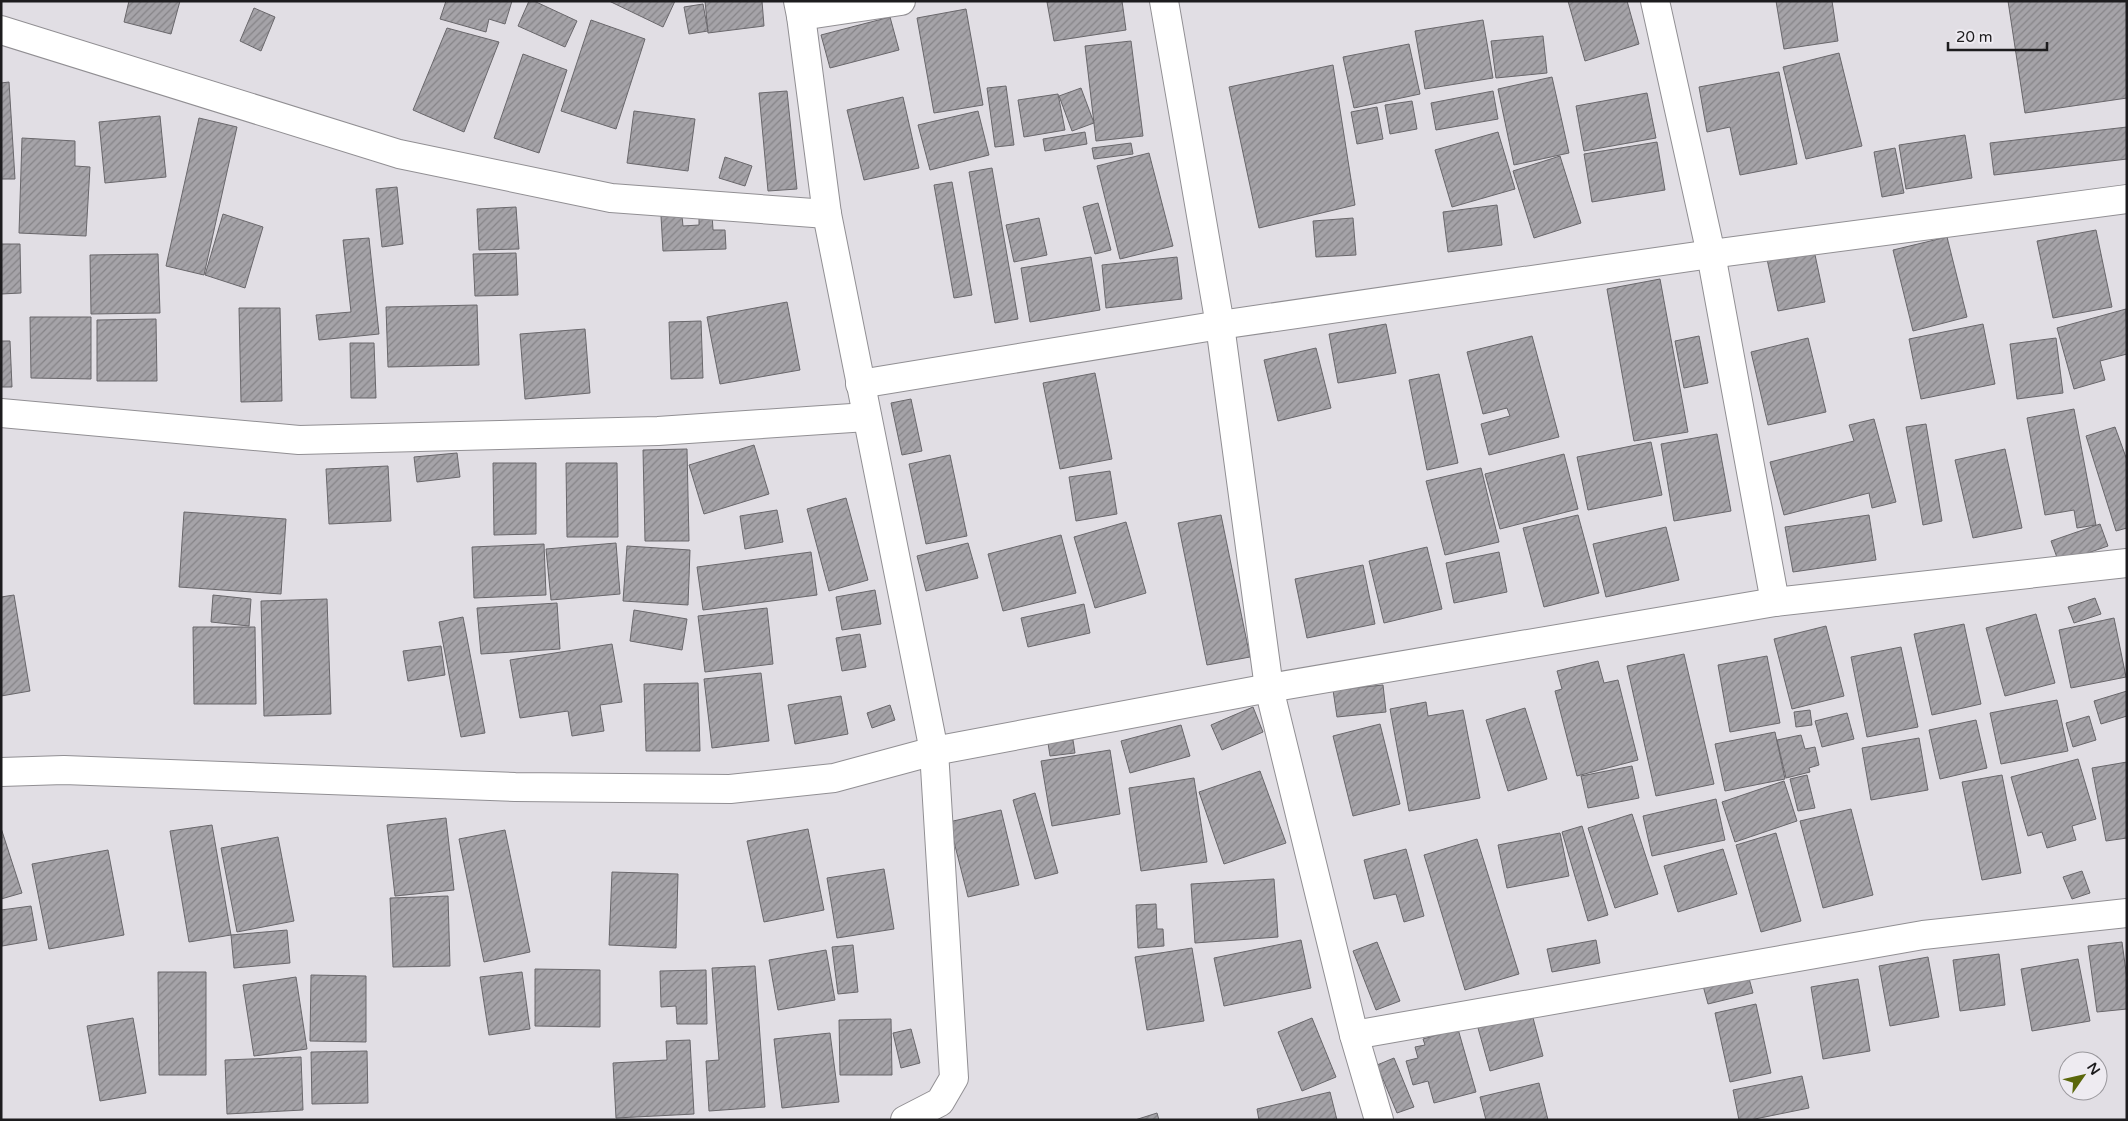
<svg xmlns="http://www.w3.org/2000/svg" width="2128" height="1121" viewBox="0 0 2128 1121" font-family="'Varela Round',sans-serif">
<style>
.building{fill:url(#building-hatch);stroke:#69676b}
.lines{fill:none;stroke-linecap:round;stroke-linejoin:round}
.minor-casing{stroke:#918f93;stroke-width:30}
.minor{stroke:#fff;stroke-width:28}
</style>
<defs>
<pattern id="building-hatch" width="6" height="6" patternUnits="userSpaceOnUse" patternTransform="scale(1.25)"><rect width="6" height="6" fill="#a5a3a8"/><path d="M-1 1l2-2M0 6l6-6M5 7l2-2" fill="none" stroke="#868488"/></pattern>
</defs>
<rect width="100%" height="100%" fill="#e1dee4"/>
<g class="building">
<polygon points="129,1 180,1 171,34 124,22"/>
<polygon points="446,1 512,1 505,24 489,19 486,32 440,19"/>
<polygon points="529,1 534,1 577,21 565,47 518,26"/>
<polygon points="609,1 675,1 663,27"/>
<polygon points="705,1 762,1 764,26 708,33"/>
<polygon points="1054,1 1122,1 1126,30 1054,41 1047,2"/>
<polygon points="1568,1 1627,1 1639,44 1585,61"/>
<polygon points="1776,1 1832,1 1838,41 1784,49"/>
<polygon points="2008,1 2127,1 2127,98 2025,113"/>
<polygon points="703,4 708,31 689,34 684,7"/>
<polygon points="254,8 275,17 261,51 240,41"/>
<polygon points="966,9 983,105 934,113 917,18"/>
<polygon points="890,17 899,50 830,68 821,35"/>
<polygon points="591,20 645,39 616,129 561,111"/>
<polygon points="1483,20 1493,78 1425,89 1415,31"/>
<polygon points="447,28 499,42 464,132 413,110"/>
<polygon points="1543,36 1547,73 1496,78 1491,41"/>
<polygon points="1131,41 1143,136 1096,141 1085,46"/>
<polygon points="1409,44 1420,94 1354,108 1343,57"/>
<polygon points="1839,53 1862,146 1806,159 1783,67"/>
<polygon points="523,54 567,70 539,153 494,138"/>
<polygon points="1333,65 1355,205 1259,228 1229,87"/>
<polygon points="1779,72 1797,164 1740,175 1730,127 1707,132 1699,87"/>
<polygon points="1552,77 1569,153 1514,165 1498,89"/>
<polygon points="9,82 15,179 1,179 1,83"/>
<polygon points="1006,86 1014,145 995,147 987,88"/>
<polygon points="1081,88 1094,123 1072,131 1059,96"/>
<polygon points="787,91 797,189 768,191 759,93"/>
<polygon points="1493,91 1498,119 1436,130 1431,103"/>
<polygon points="1647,93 1656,138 1584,151 1576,106"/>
<polygon points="1058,94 1065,130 1024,137 1018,100"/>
<polygon points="903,97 919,168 864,180 847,110"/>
<polygon points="1412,101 1417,129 1390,134 1385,105"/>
<polygon points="1377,107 1383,139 1357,144 1351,112"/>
<polygon points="634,111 695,119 688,171 627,163"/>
<polygon points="978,111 989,155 930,170 918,125"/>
<polygon points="160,116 166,177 105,183 99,122"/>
<polygon points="199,118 237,127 204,275 166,266"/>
<polygon points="2127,127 2127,159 1994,175 1990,143"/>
<polygon points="1085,132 1087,144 1045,151 1043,139"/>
<polygon points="1498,132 1515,189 1452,207 1435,150"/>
<polygon points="1965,135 1972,178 1906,189 1899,145"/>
<polygon points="22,138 75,141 75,166 90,167 86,236 19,233"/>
<polygon points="1657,142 1665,190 1592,202 1584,154"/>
<polygon points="1131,143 1133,154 1094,159 1092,148"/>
<polygon points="1895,148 1904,193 1882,197 1874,152"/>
<polygon points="1149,153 1173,246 1120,259 1097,166"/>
<polygon points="1560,156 1581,223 1534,238 1513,171"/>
<polygon points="725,157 752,166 745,186 719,178"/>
<polygon points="992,168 1018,319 995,323 969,172"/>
<polygon points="952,182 972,295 954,298 934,185"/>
<polygon points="397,187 403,244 382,247 376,189"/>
<polygon points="1098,203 1111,250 1095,254 1083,207"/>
<polygon points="1497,205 1502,245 1448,252 1443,212"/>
<polygon points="516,207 519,249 479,250 477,209"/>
<polygon points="223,214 263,227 245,288 205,275"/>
<polygon points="712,214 713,230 725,230 726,249 663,251 661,216 682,216 683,226 699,225 699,215"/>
<polygon points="1039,218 1047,255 1014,262 1006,225"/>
<polygon points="1353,218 1356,255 1316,257 1313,221"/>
<polygon points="2096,230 2112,307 2053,318 2037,241"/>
<polygon points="1947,237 1967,317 1913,331 1893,250"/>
<polygon points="369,238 379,334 319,340 316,315 351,312 343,240"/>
<polygon points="1,244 20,244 21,293 1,294"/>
<polygon points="1814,250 1825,302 1778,311 1767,259"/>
<polygon points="516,253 518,295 475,296 473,254"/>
<polygon points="158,254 160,313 91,314 90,255"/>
<polygon points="1091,257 1100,310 1030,322 1021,268"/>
<polygon points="1177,257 1182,299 1106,308 1102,265"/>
<polygon points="1660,279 1688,432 1634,441 1607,289"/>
<polygon points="787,302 800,370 720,384 707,317"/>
<polygon points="477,305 479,365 388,367 386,307"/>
<polygon points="239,308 280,308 282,401 241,402"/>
<polygon points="2126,309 2127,354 2100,361 2105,380 2074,389 2057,328"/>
<polygon points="30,317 91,317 91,379 31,378"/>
<polygon points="156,319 157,381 97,381 97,320"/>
<polygon points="701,321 703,378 671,379 669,322"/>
<polygon points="1386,324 1396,373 1338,383 1329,334"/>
<polygon points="1983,324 1995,384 1921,399 1909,339"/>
<polygon points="585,329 590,393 525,399 520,334"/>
<polygon points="1532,336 1559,437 1489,455 1481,424 1510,416 1507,408 1483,414 1467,352"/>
<polygon points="1699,336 1708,383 1684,388 1675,341"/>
<polygon points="1808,338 1826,412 1768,425 1751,352"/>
<polygon points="2056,338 2063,393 2017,399 2010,344"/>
<polygon points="1,341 10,341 12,387 1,387"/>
<polygon points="350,343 374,343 376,398 351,398"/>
<polygon points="1316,348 1331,408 1278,421 1264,360"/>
<polygon points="1095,373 1112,459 1060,469 1043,383"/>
<polygon points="1439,374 1458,463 1427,470 1409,380"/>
<polygon points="911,399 922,451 902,455 891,403"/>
<polygon points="2074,409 2096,525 2077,528 2074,510 2045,515 2027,418"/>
<polygon points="1874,419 1896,502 1872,508 1869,493 1784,515 1770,462 1854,441 1849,425"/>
<polygon points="1926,424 1942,521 1923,525 1906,427"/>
<polygon points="2115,427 2127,460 2127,528 2116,531 2086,436"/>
<polygon points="1717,434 1731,511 1674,521 1661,444"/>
<polygon points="1651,442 1662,495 1588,510 1577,457"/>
<polygon points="754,445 769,494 704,514 689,465"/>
<polygon points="687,449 689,541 645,541 643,450"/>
<polygon points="2005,449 2022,528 1973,538 1955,460"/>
<polygon points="457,453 460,477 417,482 414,457"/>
<polygon points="1564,454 1578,509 1500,529 1485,474"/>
<polygon points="950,455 967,536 926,544 909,464"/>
<polygon points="493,463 536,463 536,534 494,535"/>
<polygon points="566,463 617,463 618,537 567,537"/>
<polygon points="388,466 391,521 329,524 326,469"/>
<polygon points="1481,468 1499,542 1445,555 1426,481"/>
<polygon points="1110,471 1117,514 1076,521 1069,477"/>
<polygon points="846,498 868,580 829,591 807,509"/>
<polygon points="777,510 783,542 745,549 740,516"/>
<polygon points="184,512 286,519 281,594 179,587"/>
<polygon points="1221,515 1250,657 1207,665 1178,523"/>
<polygon points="1578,515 1599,593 1544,607 1523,528"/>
<polygon points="1869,515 1876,560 1793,572 1785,527"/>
<polygon points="1126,522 1146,593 1095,608 1074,537"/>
<polygon points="2100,524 2108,546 2059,563 2051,541"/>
<polygon points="1666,527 1679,580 1606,597 1593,544"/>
<polygon points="1061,535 1076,593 1003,611 988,554"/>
<polygon points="616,543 620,594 551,600 546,549"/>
<polygon points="968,543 978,578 926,591 917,556"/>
<polygon points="544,544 546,595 474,598 472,547"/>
<polygon points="627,546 690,550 688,605 623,601"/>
<polygon points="1427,547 1442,609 1384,623 1369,561"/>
<polygon points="811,552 817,595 703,610 697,567"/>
<polygon points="1499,552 1507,592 1454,603 1446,563"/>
<polygon points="1363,565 1375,624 1307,638 1295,579"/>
<polygon points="875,590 881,624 842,630 836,597"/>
<polygon points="14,595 30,691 1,696 1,597"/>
<polygon points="213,595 251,599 249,626 211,622"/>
<polygon points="2095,598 2101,614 2074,623 2068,607"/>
<polygon points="327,599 331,714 264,716 261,601"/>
<polygon points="557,603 560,649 481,654 477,608"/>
<polygon points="1084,604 1090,633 1028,647 1021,618"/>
<polygon points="767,608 773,664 705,672 698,616"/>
<polygon points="634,610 687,619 682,650 630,641"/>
<polygon points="2036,614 2055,683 2005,696 1986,628"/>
<polygon points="463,617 485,733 461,737 439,622"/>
<polygon points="2114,618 2126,677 2071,688 2059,630"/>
<polygon points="1964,624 1981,704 1932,715 1914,634"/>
<polygon points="1826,626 1844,696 1792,709 1774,639"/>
<polygon points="193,627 255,627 256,704 194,704"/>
<polygon points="860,634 866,667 842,671 836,638"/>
<polygon points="612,644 622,702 600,705 604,731 572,736 568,711 520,718 510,660"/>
<polygon points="441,646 445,675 408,681 403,651"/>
<polygon points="1901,647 1918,727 1867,737 1851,657"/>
<polygon points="1684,654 1714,784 1656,796 1627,666"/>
<polygon points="1767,656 1780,723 1730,732 1718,665"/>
<polygon points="1598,661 1604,683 1618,680 1638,760 1577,776 1555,691 1562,689 1557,671"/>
<polygon points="761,673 769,741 712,748 704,679"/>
<polygon points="698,683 700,751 646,751 644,684"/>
<polygon points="1383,685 1386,712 1337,717 1333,690"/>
<polygon points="2127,691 2127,716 2101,724 2094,701"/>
<polygon points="841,696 848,734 795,744 788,705"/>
<polygon points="2057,700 2068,751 2001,764 1990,713"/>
<polygon points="1426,702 1428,716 1463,710 1480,798 1409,811 1390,709"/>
<polygon points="890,705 895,720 872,728 867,713"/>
<polygon points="1253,707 1263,732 1222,750 1211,725"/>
<polygon points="1525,708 1547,779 1508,791 1486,720"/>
<polygon points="1810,710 1812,725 1796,727 1794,712"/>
<polygon points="1847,713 1854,739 1822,747 1815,721"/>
<polygon points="2089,716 2096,740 2073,747 2066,723"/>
<polygon points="1976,720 1987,768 1940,779 1929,730"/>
<polygon points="1380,724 1400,804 1353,816 1333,736"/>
<polygon points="1181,725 1190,756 1130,773 1121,741"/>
<polygon points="1775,732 1785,779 1725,791 1715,744"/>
<polygon points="1801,735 1805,749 1815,747 1819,765 1809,768 1810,772 1786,778 1777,740"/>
<polygon points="1919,738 1928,790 1871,800 1862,748"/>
<polygon points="1073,740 1075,753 1050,756 1048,743"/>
<polygon points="1110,750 1120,814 1052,826 1041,761"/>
<polygon points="2078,759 2096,819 2072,826 2076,840 2047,848 2042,832 2028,836 2011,777"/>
<polygon points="2127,762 2127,838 2106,841 2092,768"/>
<polygon points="1632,766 1639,798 1588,808 1581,776"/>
<polygon points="1260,771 1286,843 1224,864 1199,792"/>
<polygon points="1807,775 1815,808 1798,811 1790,779"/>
<polygon points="2002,775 2021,873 1982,880 1962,782"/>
<polygon points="1194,778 1207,862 1141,871 1129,788"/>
<polygon points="1784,781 1797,821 1735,842 1722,802"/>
<polygon points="1035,793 1058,873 1035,879 1013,800"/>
<polygon points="1716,799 1725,840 1652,856 1643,816"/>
<polygon points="1851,809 1873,895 1823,908 1800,821"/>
<polygon points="1001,810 1019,885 968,897 949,822"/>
<polygon points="1632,814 1658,894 1615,908 1588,828"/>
<polygon points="446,818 454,890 395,896 387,825"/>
<polygon points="212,825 231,935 189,942 170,831"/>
<polygon points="1582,826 1608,915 1588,921 1562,832"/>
<polygon points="1,828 22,893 1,899"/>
<polygon points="808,829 824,910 764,922 747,841"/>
<polygon points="505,830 530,952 484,962 459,839"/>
<polygon points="1560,833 1569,876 1507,888 1498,845"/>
<polygon points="1776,833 1801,921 1761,932 1736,845"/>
<polygon points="278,837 294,921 237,932 221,848"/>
<polygon points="1477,839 1519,974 1465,990 1424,855"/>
<polygon points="1406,849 1424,916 1404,922 1396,894 1374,899 1364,860"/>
<polygon points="1723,849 1737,894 1678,912 1664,866"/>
<polygon points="108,850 124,935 49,949 32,864"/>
<polygon points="884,869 894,929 837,938 827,878"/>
<polygon points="2082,871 2090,893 2072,899 2063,877"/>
<polygon points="612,872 678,874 676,948 609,945"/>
<polygon points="1274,879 1278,937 1195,943 1191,884"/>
<polygon points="448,896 450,966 393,967 390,898"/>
<polygon points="1156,904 1157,929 1163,929 1164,946 1138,948 1136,905"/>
<polygon points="31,906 37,940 2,946 1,910"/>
<polygon points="287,930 290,963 234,968 231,935"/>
<polygon points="1301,940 1311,988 1224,1006 1214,958"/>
<polygon points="1596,940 1600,963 1552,972 1547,949"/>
<polygon points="1377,942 1400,1001 1376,1010 1353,951"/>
<polygon points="2122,942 2127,979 2127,1009 2097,1012 2088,946"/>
<polygon points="853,945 858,992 838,994 832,947"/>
<polygon points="1192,948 1204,1021 1147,1030 1135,957"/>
<polygon points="826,950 835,1000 778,1010 769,960"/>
<polygon points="1999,954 2005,1005 1960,1011 1953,960"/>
<polygon points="1928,957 1939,1017 1890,1026 1879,966"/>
<polygon points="2078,959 2090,1021 2032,1031 2021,969"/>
<polygon points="755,966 765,1107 709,1111 706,1061 719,1060 712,968"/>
<polygon points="535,969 600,970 600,1027 535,1026"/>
<polygon points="706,970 707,1024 677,1024 676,1006 661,1007 660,971"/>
<polygon points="1747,971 1753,993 1708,1004 1702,982"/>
<polygon points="158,972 206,972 206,1075 159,1075"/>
<polygon points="522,972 530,1029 489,1035 480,977"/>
<polygon points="311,975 366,976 366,1042 310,1041"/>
<polygon points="296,977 307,1049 254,1056 243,985"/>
<polygon points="1858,979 1870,1051 1823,1059 1811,987"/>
<polygon points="1756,1004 1771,1073 1730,1082 1715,1013"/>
<polygon points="1532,1014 1543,1056 1490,1071 1478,1028"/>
<polygon points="133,1018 146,1093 100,1101 87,1026"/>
<polygon points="1312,1018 1336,1077 1302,1091 1278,1032"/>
<polygon points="891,1019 892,1075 840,1075 839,1020"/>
<polygon points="911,1029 920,1063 901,1068 893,1033"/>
<polygon points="1458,1029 1476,1092 1434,1103 1428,1081 1413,1085 1406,1061 1418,1058 1415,1047 1425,1045 1423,1039"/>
<polygon points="830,1033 839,1102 782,1108 774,1039"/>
<polygon points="690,1040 694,1114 616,1118 613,1063 667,1060 666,1041"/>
<polygon points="367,1051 368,1103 312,1104 311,1052"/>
<polygon points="301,1057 303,1110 227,1114 225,1060"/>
<polygon points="1394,1058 1414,1107 1397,1113 1377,1065"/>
<polygon points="1802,1076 1809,1108 1750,1120 1739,1120 1733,1090"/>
<polygon points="1539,1083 1548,1120 1486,1120 1480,1097"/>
<polygon points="1330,1092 1337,1120 1259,1120 1257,1109"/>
<polygon points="1157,1113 1159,1120 1135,1120"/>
</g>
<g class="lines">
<defs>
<g id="minor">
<polyline points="798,1 801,16 827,214 934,751 954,1078 940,1102 905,1120"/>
<polyline points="1164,1 1220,325 1269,688 1354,1035 1379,1120"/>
<polyline points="1655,1 1711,254 1775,602"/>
<polyline points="801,16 901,1"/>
<polyline points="1,30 399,154 611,198 827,214"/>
<polyline points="860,384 1220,325 1711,254 2127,199"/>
<polyline points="1,413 299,440 658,431 867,417"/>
<polyline points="1,772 64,770 515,787 730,789 834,778 934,751 1269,688 1775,602 2127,563"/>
<polyline points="1354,1035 1923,935 2127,913"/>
</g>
</defs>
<use href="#minor" class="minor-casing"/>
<use href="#minor" class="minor"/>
</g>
<rect width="2128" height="1121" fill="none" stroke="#1d1c1e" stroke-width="5"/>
<g transform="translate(2083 1076) rotate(56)"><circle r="24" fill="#eeebf1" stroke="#9a989d"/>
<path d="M0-4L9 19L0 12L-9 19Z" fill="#5b670b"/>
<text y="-8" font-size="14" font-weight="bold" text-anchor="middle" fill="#1d1c1e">N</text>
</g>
<path d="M1948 42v8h99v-8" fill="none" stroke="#1d1c1e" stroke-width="2.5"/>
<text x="1956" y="42" font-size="15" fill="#1d1c1e" stroke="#eeebf1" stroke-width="4" paint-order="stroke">20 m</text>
</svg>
